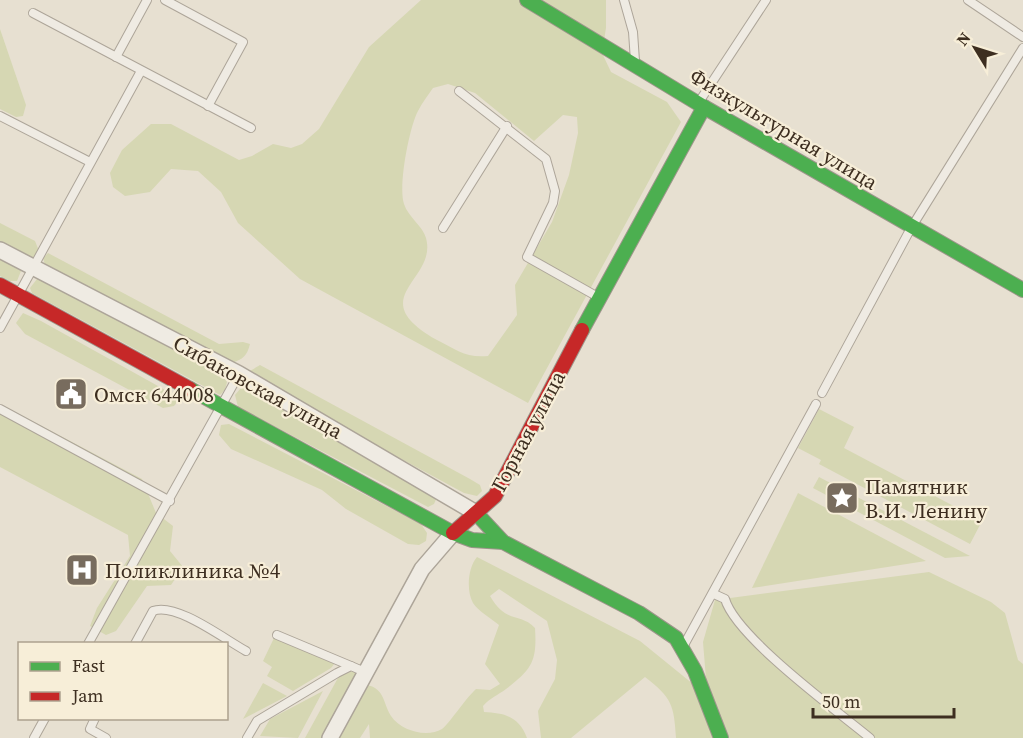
<svg xmlns="http://www.w3.org/2000/svg" width="1023" height="738" viewBox="0 0 1023 738" font-family="'Source Serif 4',serif">
<style>
.green{fill:#d6d7b3;fill-rule:evenodd}
.lines{fill:none;stroke-linecap:round;stroke-linejoin:round}
.lane-casing{stroke:#ada599;stroke-width:10}
.street-casing{stroke:#ada599;stroke-width:18}
.fast-casing{stroke:#9c958a;stroke-width:16}
.jam-casing{stroke:#9c958a;stroke-width:16}
.lane{stroke:#efebe3;stroke-width:8}
.street{stroke:#efebe3;stroke-width:15}
.fast{stroke:#4caf50;stroke-width:14}
.jam{stroke:#c62828;stroke-width:14}
.labels{text-anchor:middle;dominant-baseline:central;stroke-width:4.5;stroke-linejoin:round;paint-order:stroke}
.street-label{font-size:21px;fill:#3d2e20;stroke:#f7eed8}
.poi-label{font-size:21px;fill:#3d2e20;stroke:#f7eed8;text-anchor:start}
</style>
<rect width="100%" height="100%" fill="#e7e0d1"/>
<g class="green">
<path d="M421,0H606V28L602,53L611,72L667,102L681,122L528,403L300,279L238,223L221,192L198,171L171,169L150,192L125,196L113,187L110,173L122,150L151,124H171L239,160L252,156L273,144L291,148L302,144L319,129L369,47ZM448,84L475,93L534,141L563,115L577,117L578,133L569,175L552,222L515,285L517,315L488,356C465,358 457,350 437,340C361,297 438,281 426,238C423,226 408,217 404,204C398,187 409,128 418,111C422,103 428,95 433,88Z"/>
<polygon points="0,29 26,105 23,116 16,117 0,109"/>
<polygon points="0,223 35,241 39,251 32,260 0,245"/>
<path d="M48,253L219,344L243,342L250,344C247,356 243,359 232,363L45,265L43,258Z"/>
<polygon points="0,257 21,271 17,281 10,281 0,276"/>
<polygon points="37,279 43,279 223,376 227,382 225,390 220,395 32,293 30,288"/>
<polygon points="23,313 41,321 176,396 178,401 174,406 163,408 25,334 16,323"/>
<polygon points="260,365 470,479 480,485 482,491 477,496 464,493 256,380 250,376 250,371"/>
<polygon points="246,388 435,489 437,497 434,504 428,507 238,407 235,395 240,389"/>
<polygon points="0,404 142,479 156,513 173,526 170,551 183,567 171,585 147,586 116,631 106,635 90,626 97,608 130,556 128,535 0,467"/>
<polygon points="819,409 854,427 844,448 982,521 970,544 819,464 821,460 798,448"/>
<polygon points="229,424 421,524 427,533 426,541 419,545 408,544 346,509 322,490 231,449 219,435 221,425"/>
<polygon points="819,477 970,556 945,558 813,488"/>
<polygon points="798,493 926,561 752,588"/>
<path d="M477,557L640,641L693,684L714,738H676C674,705 672,698 645,677L571,738H541L538,711L555,679L557,660L547,621L499,589L490,596C507,625 520,612 535,628C537,660 533,669 506,689C498,695 490,698 483,706L484,712C504,713 519,716 527,738H370L369,724L360,738H333L362,684C386,687 382,702 391,716C401,731 427,738 442,729C450,723 464,700 476,689L490,690L500,684L485,664L499,625C492,619 478,611 473,603C466,591 468,567 477,557Z"/>
<polygon points="929,572 991,602 1005,613 1018,660 1023,664 1023,738 726,738 706,679 703,642 715,600"/>
<polygon points="274,638 335,663 331,668 293,691 267,676 272,667 263,661"/>
<polygon points="353,671 357,672 321,738 305,738 339,676"/>
<polygon points="263,683 287,696 243,719"/>
<polygon points="323,691 298,738 260,736 270,719"/>
</g>
<g class="lines">
<defs>
<g id="lane">
<polyline points="165,0 243,42 208,106"/>
<polyline points="624,0 633,32 635,61"/>
<polyline points="968,0 1023,37"/>
<polyline points="33,13 251,128"/>
<polyline points="116,57 147,0"/>
<polyline points="459,91 546,159 555,191 553,203 527,257 598,297"/>
<polyline points="699,102 766,0"/>
<polyline points="0,116 90,162"/>
<polyline points="443,228 507,126"/>
<polyline points="0,328 141,71"/>
<polyline points="822,393 911,228 1023,48"/>
<polyline points="0,409 170,501"/>
<path d="M714,594L725,599C736,637 836,710 870,738"/>
<polyline points="277,635 351,666"/>
<polyline points="88,644 239,374"/>
<path d="M135,644L153,611C176,602 224,639 246,651"/>
<polyline points="684,645 816,404"/>
<polyline points="95,718 90,729 106,738"/>
<polyline points="34,738 45,718"/>
<polyline points="247,738 257,721 337,673 351,666 365,672"/>
</g>
<g id="street">
<polyline points="0,250 239,374 476,513"/>
<polyline points="330,738 422,569 453,533"/>
</g>
<g id="fast">
<polyline points="527,0 704,107 1023,290"/>
<polyline points="582,330 704,107"/>
<polyline points="190,389 453,533 472,540 503,542"/>
<polyline points="476,513 503,542 639,613 676,638 695,671 721,738"/>
</g>
<g id="jam">
<polyline points="0,285 190,389"/>
<polyline points="453,533 495,496 582,330"/>
</g>
</defs>
<use href="#lane" class="lane-casing"/>
<use href="#street" class="street-casing"/>
<use href="#fast" class="fast-casing"/>
<use href="#jam" class="jam-casing"/>
<use href="#lane" class="lane"/>
<use href="#street" class="street"/>
<use href="#fast" class="fast"/>
<use href="#jam" class="jam"/>
</g>
<defs>
<symbol id="civic-square" viewBox="-11 -11 22 22"><rect x="-9" y="-9" width="18" height="18" rx="4" fill="#786c5e" stroke="#f7eed8"/><path d="M-.6-6.5H3V-4.5H.6V-3L4-1V1h2V6H-6V1h2V-1L-.6-3ZM-1.2 2.5V6h2.4V2.5Z" fill="#fff"/></symbol>
<symbol id="sight-square" viewBox="-11 -11 22 22"><rect x="-9" y="-9" width="18" height="18" rx="4" fill="#786c5e" stroke="#f7eed8"/><path d="M0-6L1.8-2.2L6-1.7L2.9 1.2L3.7 5.4L0 3.3L-3.7 5.4L-2.9 1.2L-6-1.7L-1.8-2.2Z" fill="#fff"/></symbol>
<symbol id="hospital-square" viewBox="-11 -11 22 22"><rect x="-9" y="-9" width="18" height="18" rx="4" fill="#786c5e" stroke="#f7eed8"/><path d="M-5-5h3v3.5h4V-5h3V5h-3V1.5h-4V5h-3Z" fill="#fff"/></symbol>
</defs>
<g fill-rule="evenodd">
<use href="#civic-square" x="52" y="375" width="38" height="38"/>
<use href="#sight-square" x="823" y="479" width="38" height="38"/>
<use href="#hospital-square" x="63" y="551" width="38" height="38"/>
</g>
<g class="labels">
<g class="street-label">
<text transform="translate(784 129) rotate(31)">Физкультурная улица</text>
<text transform="translate(258 387) rotate(29)">Сибаковская улица</text>
<text transform="translate(528 431) rotate(-62)">Горная улица</text>
</g>
<g class="poi-label">
<text x="94" y="394">Омск 644008</text>
<text x="865" y="486">Памятник<tspan x="865" dy="24">В.И. Ленину</tspan></text>
<text x="105" y="570">Поликлиника №4</text>
</g>
</g>
<rect x="18" y="642" width="210" height="78" fill="#f7eed8" stroke="#ada18e" stroke-width="1.5"/>
<rect x="30" y="662" width="30" height="9" fill="#4caf50" stroke="#ada18e" stroke-width="1.5"/>
<text x="72" y="672" font-size="18" fill="#3d2e20">Fast</text>
<rect x="30" y="692" width="30" height="9" fill="#c62828" stroke="#ada18e" stroke-width="1.5"/>
<text x="72" y="702" font-size="18" fill="#3d2e20">Jam</text>
<g transform="translate(975 48) rotate(308)" stroke="#f7eed8" stroke-width="4.5" paint-order="stroke">
<path d="M0-4.5L10 22L0 15L-10 22Z" fill="#3d2e20"/>
<text y="-9" font-size="16" font-weight="bold" text-anchor="middle" fill="#3d2e20">N</text>
</g>
<path d="M813 708v9h141v-9" fill="none" stroke="#3d2e20" stroke-width="3"/>
<text x="822" y="708" font-size="18" fill="#3d2e20" stroke="#f7eed8" stroke-width="4.5" paint-order="stroke">50 m</text>
</svg>
